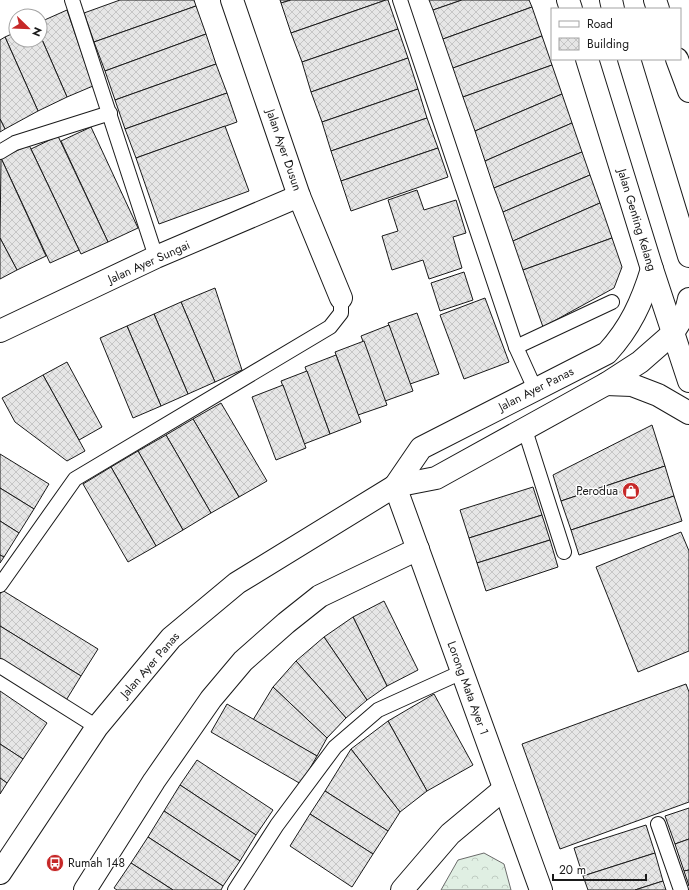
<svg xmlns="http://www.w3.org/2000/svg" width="689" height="890" viewBox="0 0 689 890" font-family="Jost,sans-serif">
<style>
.forest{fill:url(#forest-crowns);stroke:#6a6a6a}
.building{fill:url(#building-cross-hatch);stroke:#1a1a1a}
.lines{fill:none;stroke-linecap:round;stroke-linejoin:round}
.service-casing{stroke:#1a1a1a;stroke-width:16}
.minor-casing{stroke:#1a1a1a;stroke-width:24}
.tertiary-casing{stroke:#1a1a1a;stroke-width:24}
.primary-casing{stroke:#1a1a1a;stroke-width:24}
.service{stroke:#fff;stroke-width:14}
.minor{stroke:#fff;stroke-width:22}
.tertiary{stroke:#fff;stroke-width:22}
.primary{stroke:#fff;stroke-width:22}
.labels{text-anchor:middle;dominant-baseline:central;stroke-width:3;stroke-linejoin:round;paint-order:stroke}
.street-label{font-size:12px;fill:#1a1a1a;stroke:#fff}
.poi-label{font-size:12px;fill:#1a1a1a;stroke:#fff;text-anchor:end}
</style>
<defs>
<pattern id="forest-crowns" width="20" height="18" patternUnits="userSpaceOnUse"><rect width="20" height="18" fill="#e0efe3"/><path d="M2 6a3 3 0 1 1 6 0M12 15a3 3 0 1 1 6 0" fill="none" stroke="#c0ccc2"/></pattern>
<pattern id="building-cross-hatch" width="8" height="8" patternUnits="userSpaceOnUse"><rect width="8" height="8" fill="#e6e6e6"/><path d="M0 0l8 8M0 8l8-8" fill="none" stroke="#c5c5c5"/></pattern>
</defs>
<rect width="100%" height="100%" fill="#fff"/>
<polygon class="forest" points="484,853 504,864 511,890 441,890 458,860"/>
<g class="building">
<polygon points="120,0 194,0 196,6 94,42 84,13"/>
<polygon points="280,0 291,0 281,3"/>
<polygon points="291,0 386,0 291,33 281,3"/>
<polygon points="386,0 388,0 398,29 302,62 291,33"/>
<polygon points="429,0 462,0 433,10"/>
<polygon points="462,0 529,0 532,7 443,39 433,10"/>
<polygon points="196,6 206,34 105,71 94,42"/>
<polygon points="532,7 542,36 453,68 443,39"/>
<polygon points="67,10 93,86 67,97 40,35 40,22"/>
<polygon points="398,29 408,58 311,92 302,62"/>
<polygon points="16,32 16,40 40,40 40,35 67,97 38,111 5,37"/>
<polygon points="206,34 216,64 115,100 105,71"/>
<polygon points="542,36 552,65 463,97 453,68"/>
<polygon points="5,37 38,111 5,129 0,119 0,40"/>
<polygon points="408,58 418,89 322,122 311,92"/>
<polygon points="216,64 227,93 125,129 115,100"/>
<polygon points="552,65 562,94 475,131 463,97"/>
<polygon points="418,89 427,118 331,151 322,122"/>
<polygon points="227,93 237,122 136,158 125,129"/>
<polygon points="562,94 572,123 485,161 475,131"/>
<polygon points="427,118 438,148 341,181 331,151"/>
<polygon points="0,119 5,129 0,132"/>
<polygon points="572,123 582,152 494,188 485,161"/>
<polygon points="225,126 249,191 159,224 136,158"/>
<polygon points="91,127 138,228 108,242 61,141"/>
<polygon points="58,136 108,242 81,254 31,149"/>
<polygon points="29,145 79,250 50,263 1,158"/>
<polygon points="438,148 448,177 351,211 341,181"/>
<polygon points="582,152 590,175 503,212 494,188"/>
<polygon points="1,158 46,256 17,270 0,238"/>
<polygon points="590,175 600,203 513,241 503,212"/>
<polygon points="417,190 424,210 456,200 466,233 453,237 462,268 429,279 423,260 392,270 382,236 398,231 388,200"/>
<polygon points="600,203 612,238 523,270 513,241"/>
<polygon points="0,238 17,270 0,279"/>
<polygon points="612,238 622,267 614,288 543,327 523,270"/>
<polygon points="464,272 473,300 440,311 431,283"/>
<polygon points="215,288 242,370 215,382 181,302"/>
<polygon points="485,298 509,362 464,379 440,315"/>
<polygon points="181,302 215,382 188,394 154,314"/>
<polygon points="417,313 439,374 410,384 388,323"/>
<polygon points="154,314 188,394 161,406 127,326"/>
<polygon points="389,325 413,391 385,401 361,336"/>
<polygon points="127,326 161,406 133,418 100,338"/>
<polygon points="364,341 387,405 358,415 335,352"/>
<polygon points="336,355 361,422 330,434 305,367"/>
<polygon points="67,362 102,427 79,440 43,375"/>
<polygon points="307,371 330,434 304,444 281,381"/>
<polygon points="43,375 85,451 67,461 15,422 2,398"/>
<polygon points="283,385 306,448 276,460 252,397"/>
<polygon points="221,403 267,481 239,497 193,419"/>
<polygon points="193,419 239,497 211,513 166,435"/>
<polygon points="652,425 665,466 561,501 553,475"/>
<polygon points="166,435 211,513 183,530 138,451"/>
<polygon points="138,451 183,530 156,546 111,467"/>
<polygon points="0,454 49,484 34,509 0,488"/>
<polygon points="665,466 674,496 571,530 561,501"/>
<polygon points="111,467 156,546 128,562 83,484"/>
<polygon points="533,487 542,515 469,538 460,510"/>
<polygon points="0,488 34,509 19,533 0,521"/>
<polygon points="674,496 682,521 579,555 571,530"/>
<polygon points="542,515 550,540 477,563 469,538"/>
<polygon points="0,521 19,533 4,557 0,555"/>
<polygon points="681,532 689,551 689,651 638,672 596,567"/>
<polygon points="550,540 558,567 486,591 477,563"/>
<polygon points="0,555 4,557 0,563"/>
<polygon points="2,590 98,649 81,676 0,626 0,594"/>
<polygon points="384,601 418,670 387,686 353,617"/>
<polygon points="353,617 387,686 367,700 324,637"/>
<polygon points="0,626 81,676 65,702 0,662"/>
<polygon points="324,637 367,700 346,718 296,661"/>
<polygon points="296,661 346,718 327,738 273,687"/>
<polygon points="686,684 689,692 689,802 560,849 522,744"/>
<polygon points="273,687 327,738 317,756 253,720"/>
<polygon points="0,691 47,723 23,759 0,744"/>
<polygon points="434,694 473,765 427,791 388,721"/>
<polygon points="227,704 317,756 301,784 211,732"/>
<polygon points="388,721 427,791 400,812 351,749"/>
<polygon points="0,744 23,759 7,783 0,778"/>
<polygon points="351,749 400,812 388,831 325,791"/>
<polygon points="197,760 273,810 256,835 180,785"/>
<polygon points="0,778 7,783 0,794"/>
<polygon points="180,785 256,835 240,861 164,811"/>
<polygon points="325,791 388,831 373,854 310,814"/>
<polygon points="689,808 689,839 675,844 665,816"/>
<polygon points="164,811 240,861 223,886 148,837"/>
<polygon points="310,814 373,854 352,887 290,846"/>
<polygon points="646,825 655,853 583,876 574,848"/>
<polygon points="148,837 223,886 221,890 173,890 131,863"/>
<polygon points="689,839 689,870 684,871 675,844"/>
<polygon points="655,853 663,881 635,890 588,890 583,876"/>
<polygon points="131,863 173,890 117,890 114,888"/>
<polygon points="689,870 689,886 684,871"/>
<polygon points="663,881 666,890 635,890"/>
</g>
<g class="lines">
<defs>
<g id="service">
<polyline points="72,0 156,257"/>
<polyline points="400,0 516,347 535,389"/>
<polyline points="0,152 15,143 110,113"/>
<polyline points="516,347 612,302"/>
<polyline points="525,430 564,552"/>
<polyline points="0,585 75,479 330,327 341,313 341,298"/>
<polyline points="0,666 97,727"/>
<polyline points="658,824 681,890"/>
<polyline points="235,890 277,825 335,747 378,710 462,672"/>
</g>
<g id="minor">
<polyline points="232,0 299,196 341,298"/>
<polyline points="0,331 156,257 299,196"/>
<polyline points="395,486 541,890"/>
<polyline points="85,890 154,781 211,699 243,661 286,623 320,596 418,549"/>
<polyline points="402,890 450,834 504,789"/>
</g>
<g id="tertiary">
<path d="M395,486L421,448L607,353C630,328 642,302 652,269"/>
<polyline points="0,873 97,727 171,638 237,583 395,486 436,478 606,384 640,362 672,334"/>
</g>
<g id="primary">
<polyline points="568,0 571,9"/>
<polyline points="611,0 613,9"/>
<polyline points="655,0 658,9"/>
<polyline points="587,59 652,269 689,381"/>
<polyline points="629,59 689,256"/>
<polyline points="677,59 689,91"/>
<path d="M672,334C680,322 687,312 689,299"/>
<polyline points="606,384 632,385 658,395 689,413"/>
</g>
</defs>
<use href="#service" class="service-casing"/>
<use href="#minor" class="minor-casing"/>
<use href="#tertiary" class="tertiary-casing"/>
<use href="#primary" class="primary-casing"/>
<use href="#service" class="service"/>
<use href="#minor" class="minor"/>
<use href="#tertiary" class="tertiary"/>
<use href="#primary" class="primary"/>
</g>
<defs>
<symbol id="shop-disc" viewBox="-11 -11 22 22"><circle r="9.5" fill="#c62828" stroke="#fff"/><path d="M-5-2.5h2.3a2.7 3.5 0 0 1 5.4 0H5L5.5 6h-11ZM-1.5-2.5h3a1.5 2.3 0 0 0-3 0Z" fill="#fff"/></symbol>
<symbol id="bus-disc" viewBox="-11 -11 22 22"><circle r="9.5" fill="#c62828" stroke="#fff"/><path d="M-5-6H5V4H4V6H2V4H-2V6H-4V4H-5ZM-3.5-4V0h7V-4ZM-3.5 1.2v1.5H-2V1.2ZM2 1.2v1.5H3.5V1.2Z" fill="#fff"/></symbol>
</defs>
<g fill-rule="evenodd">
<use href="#shop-disc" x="621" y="481" width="20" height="20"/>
<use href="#bus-disc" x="45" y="853" width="20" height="20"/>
</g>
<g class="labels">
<g class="street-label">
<text transform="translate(284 150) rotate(71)">Jalan Ayer Dusun</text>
<text transform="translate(637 220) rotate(73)">Jalan Genting Kelang</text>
<text transform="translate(149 262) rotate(-24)">Jalan Ayer Sungai</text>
<text transform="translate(536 389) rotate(-27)">Jalan Ayer Panas</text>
<text transform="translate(150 665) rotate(-49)">Jalan Ayer Panas</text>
<text transform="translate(468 688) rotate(70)">Lorong Mata Ayer 1</text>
</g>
<g class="poi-label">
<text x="618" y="491">Perodua</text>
<text x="68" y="863" text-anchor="start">Rumah 148</text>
</g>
</g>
<rect x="551" y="8" width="130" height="52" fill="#ffffff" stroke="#a3a3a3"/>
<rect x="559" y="21" width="20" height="6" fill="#ffffff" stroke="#a3a3a3"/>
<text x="587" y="28" font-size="12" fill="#1a1a1a">Road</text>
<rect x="559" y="38" width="20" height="12" fill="url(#building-cross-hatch)" stroke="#a3a3a3"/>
<text x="587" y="48" font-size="12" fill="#1a1a1a">Building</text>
<g transform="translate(28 28) rotate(113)"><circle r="19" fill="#ffffff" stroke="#a3a3a3"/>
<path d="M0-3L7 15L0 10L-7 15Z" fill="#c62828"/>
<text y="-6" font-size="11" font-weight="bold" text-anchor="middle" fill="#1a1a1a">N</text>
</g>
<path d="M553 874v6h93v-6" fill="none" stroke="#1a1a1a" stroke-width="2"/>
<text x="559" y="874" font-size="12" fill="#1a1a1a" stroke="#ffffff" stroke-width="3" paint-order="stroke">20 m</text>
</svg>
